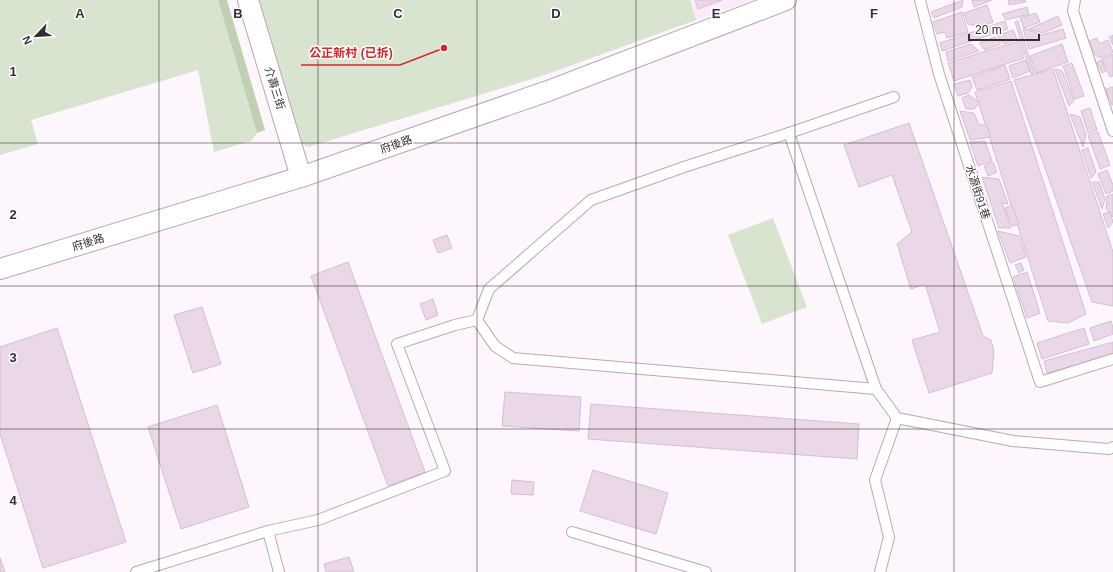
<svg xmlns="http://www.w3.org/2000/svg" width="1113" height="572" viewBox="0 0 1113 572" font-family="Helvetica,'Noto Sans TC',sans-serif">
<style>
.built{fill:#fee9fb}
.green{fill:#d8e3d0}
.forest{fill:#bfd0b3}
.building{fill:#ead7e8;stroke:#d3c0d1}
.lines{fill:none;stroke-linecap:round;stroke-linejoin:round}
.lane-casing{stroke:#baa8b7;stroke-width:12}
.street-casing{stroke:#baa8b7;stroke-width:22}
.lane{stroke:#fff;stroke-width:10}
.street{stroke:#fff;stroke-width:20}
.grid{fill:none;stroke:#342d33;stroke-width:1;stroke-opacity:0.55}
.labels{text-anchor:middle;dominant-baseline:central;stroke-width:3;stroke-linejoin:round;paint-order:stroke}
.street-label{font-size:11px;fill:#342d33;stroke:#fff}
.grid-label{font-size:13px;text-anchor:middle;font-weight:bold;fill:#342d33;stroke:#fff;stroke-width:3;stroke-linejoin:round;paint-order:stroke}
.leader{fill:none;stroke:#d62828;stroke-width:1.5}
.callout-dot{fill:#d62828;stroke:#fff;stroke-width:1.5}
.callout-label{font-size:12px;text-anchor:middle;font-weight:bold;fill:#d62828;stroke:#fff;stroke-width:3;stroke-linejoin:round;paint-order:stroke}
</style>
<rect width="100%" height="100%" fill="#fdf6fc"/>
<polygon class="built" points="690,0 752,0 696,20"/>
<g class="green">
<polygon points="0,0 218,0 257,133 251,141 214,152 198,70 31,120 38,144 0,155"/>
<polygon points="253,0 690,0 696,20 545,75 308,147 299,142"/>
<polygon points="773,218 807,307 762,324 728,235"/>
</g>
<polygon class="forest" points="218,0 227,0 265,130 257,133"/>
<g class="building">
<polygon points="695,0 722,0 698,9"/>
<polygon points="963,0 962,7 934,18 931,12"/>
<polygon points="972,0 992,0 974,7"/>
<polygon points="1008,0 1025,0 1026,2 1009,5"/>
<polygon points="987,5 993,22 981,27 968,24 964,13"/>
<polygon points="1027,7 1029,14 1006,20 1002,14"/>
<polygon points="962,12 968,32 947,38 945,32 937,34 933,22"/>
<polygon points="1036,13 1040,22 1024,28 1020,18"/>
<polygon points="1058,16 1062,25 1043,33 1029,29"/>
<polygon points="1005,21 1008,29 942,51 940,43"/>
<polygon points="1018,21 1034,73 1031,74 1015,22"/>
<polygon points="1023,28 1042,35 1063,29 1066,38 1029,49"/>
<polygon points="1013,30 1017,39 1004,44 997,36"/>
<polygon points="1113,35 1113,45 1109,37"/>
<polygon points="995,37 1001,44 985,50 979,43"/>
<polygon points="1097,38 1099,44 1108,40 1113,52 1101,58 1095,55 1089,41"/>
<polygon points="1019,41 1024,58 954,81 948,63"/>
<polygon points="971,44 979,51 948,61 946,52"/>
<polygon points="1062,44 1068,62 1036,73 1030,56"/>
<polygon points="1113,54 1113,76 1110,77 1102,59"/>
<polygon points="1025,60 1030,71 1013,78 1009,66"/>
<polygon points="1102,60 1104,65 1099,67 1097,62"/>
<polygon points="1072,63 1084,96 1075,99 1063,66"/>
<polygon points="1005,65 1010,79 977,90 972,77"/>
<polygon points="1104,67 1106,71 1102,73 1100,68"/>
<polygon points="1053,69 1113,252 1113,306 1092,302 1014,80"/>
<polygon points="1055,69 1062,71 1074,100 1069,106"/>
<polygon points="970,80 972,87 968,93 958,96 954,84"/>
<polygon points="1011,81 1086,314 1068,323 1048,321 975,92"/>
<polygon points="1113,87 1113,105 1112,105 1106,89"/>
<polygon points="969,95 980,103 974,109 966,109 962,98"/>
<polygon points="1090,108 1097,130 1088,133 1081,111"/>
<polygon points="960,111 974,113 979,125 987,125 991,137 970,140"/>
<polygon points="1070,114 1080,117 1086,135 1083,147"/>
<polygon points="909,123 983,336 991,340 994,351 992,373 929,393 912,340 940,332 925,284 911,289 897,244 912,232 892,175 859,187 844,145"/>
<polygon points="1098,132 1110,165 1100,169 1088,135"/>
<polygon points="985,141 992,161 978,166 970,142"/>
<polygon points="1088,148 1096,172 1091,178 1082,150"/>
<polygon points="993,162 997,172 988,176 984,166"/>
<polygon points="1107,170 1113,185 1113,191 1106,194 1098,174"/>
<polygon points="982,177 999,179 1008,204 1002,203 1011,228 999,228"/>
<polygon points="1092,182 1099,182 1105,199 1102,209"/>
<polygon points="1113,194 1113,217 1106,209 1107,196"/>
<polygon points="1012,205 1019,224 1012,226 1005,208"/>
<polygon points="1110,212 1113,222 1108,228 1103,214"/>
<polygon points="998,231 1019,236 1026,257 1010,263"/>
<polygon points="447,235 452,248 438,253 433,240"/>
<polygon points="348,262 425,472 388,486 311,276"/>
<polygon points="1021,263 1024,270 1019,273 1015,265"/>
<polygon points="1027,272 1040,313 1027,318 1013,277"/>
<polygon points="433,299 438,315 426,320 420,304"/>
<polygon points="202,307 221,364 193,373 174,315"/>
<polygon points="1111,321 1113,328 1113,334 1094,341 1090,328"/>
<polygon points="57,328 126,542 43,568 0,434 0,347"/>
<polygon points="1084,328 1089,344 1042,359 1037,343"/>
<polygon points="1113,342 1113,355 1047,373 1044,361"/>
<polygon points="505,392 581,397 579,431 502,426"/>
<polygon points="591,404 859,424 857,459 588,439"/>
<polygon points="217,405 249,507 181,529 148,427"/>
<polygon points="593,470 668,493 656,534 580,511"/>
<polygon points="512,480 534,482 533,495 511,494"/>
<polygon points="349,557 354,572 326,572 324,564"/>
<polygon points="0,558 5,572 0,572"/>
</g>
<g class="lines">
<defs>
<g id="lane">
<polyline points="920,0 939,74 1040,382 1113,359"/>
<polyline points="1075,0 1073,11 1113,131"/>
<polyline points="789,133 876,389 897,418 1013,441 1109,449 1113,447"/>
<polyline points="876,389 513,358 495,346 477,320 489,289 591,200 684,167 789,133 894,97"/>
<polyline points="268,531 318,520 445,471 397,344 455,325 477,320"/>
<polyline points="572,532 706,572"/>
<polyline points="136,572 268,531 279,572"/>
<polyline points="880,572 889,537 875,480 897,418"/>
</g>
<g id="street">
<polyline points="248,0 301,177"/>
<polyline points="0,269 301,177 548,91 786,0"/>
</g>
</defs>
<use href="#lane" class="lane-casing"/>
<use href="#street" class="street-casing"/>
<use href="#lane" class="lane"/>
<use href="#street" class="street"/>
</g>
<path class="grid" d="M159,0V572M318,0V572M477,0V572M636,0V572M795,0V572M954,0V572M0,143H1113M0,286H1113M0,429H1113"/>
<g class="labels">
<g class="street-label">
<text transform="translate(275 88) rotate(73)">介壽三街</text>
<text transform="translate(396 144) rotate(-19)">府後路</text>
<text transform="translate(978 192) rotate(72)">水源街91巷</text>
<text transform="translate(88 242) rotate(-17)">府後路</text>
</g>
</g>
<g class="grid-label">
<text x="80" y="18">A</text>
<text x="238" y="18">B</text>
<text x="398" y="18">C</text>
<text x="556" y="18">D</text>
<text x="716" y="18">E</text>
<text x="874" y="18">F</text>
<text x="13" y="76">1</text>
<text x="13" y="219">2</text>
<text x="13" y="362">3</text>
<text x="13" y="505">4</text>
</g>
<path class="leader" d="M444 48L400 65H301"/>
<circle class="callout-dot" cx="444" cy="48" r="4"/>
<g class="callout-label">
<text x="351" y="57">公正新村 (已拆)</text>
</g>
<g transform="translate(36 36) rotate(245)" stroke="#ffffff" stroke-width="3" paint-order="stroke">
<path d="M0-3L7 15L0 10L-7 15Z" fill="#342d33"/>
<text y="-6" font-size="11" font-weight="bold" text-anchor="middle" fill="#342d33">N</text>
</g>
<path d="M969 34v6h70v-6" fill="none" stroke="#342d33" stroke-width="2"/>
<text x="975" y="34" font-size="12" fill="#342d33" stroke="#ffffff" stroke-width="3" paint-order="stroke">20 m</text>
</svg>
